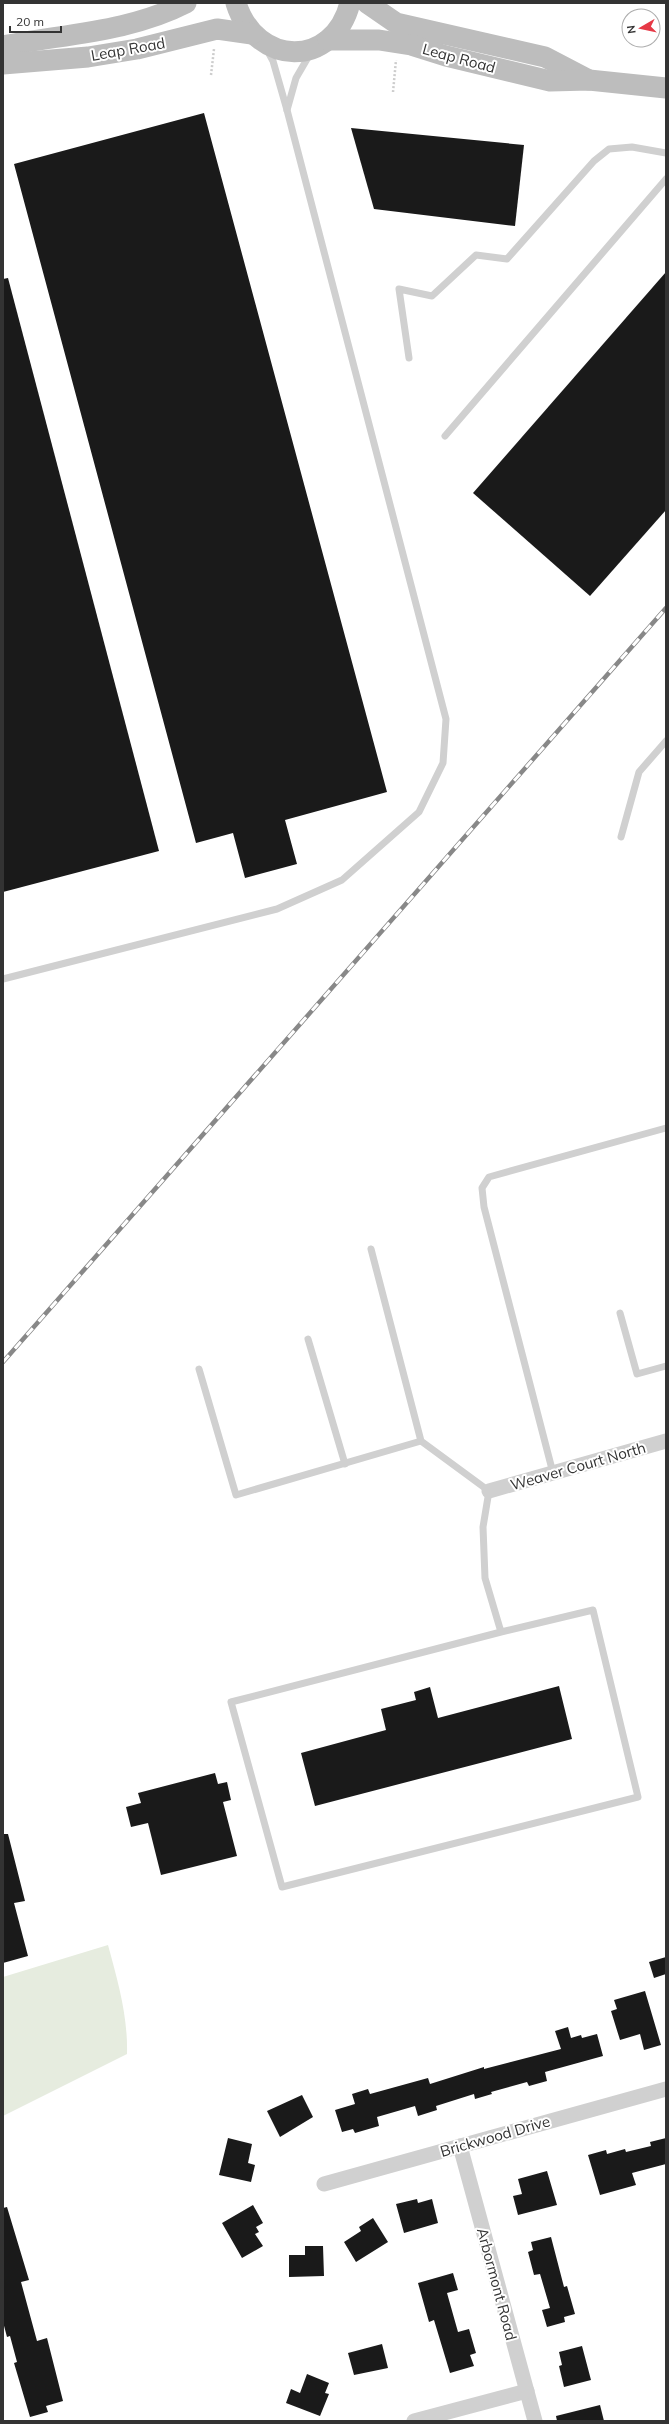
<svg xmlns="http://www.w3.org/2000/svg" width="669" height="2424" viewBox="0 0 669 2424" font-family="Mulish,sans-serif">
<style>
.green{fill:#e6ecdf}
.building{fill:#1a1a1a}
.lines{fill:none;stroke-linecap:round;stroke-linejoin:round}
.path{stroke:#cdcdcd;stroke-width:2.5;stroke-dasharray:2 2;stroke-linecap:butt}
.lane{stroke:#d0d0d0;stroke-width:7}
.street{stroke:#d0d0d0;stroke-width:15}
.secondary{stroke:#bdbdbd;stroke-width:21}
.rail-casing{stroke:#888;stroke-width:4.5}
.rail{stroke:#fff;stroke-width:3;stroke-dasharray:9;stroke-linecap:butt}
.labels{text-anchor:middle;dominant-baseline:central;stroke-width:4;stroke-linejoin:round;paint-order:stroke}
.street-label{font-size:15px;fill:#333;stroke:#fff}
</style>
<rect width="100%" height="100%" fill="#fff"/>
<path class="green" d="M108,1945C118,1982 128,2016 127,2054L3,2116V1977Z"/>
<g class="building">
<polygon points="204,113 387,792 285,820 297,864 245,878 233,833 196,843 14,164"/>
<polygon points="351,128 524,145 515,226 374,209"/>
<polygon points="666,272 666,510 590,596 473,493"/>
<polygon points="8,278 159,851 3,892 3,279"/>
<polygon points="559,1686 572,1739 315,1806 301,1753 386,1730 381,1709 416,1700 414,1692 430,1687 438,1718"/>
<polygon points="215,1773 218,1784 227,1782 231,1800 223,1802 237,1856 161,1875 148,1823 131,1827 126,1807 141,1803 138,1793"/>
<polygon points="3,1834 8,1834 25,1901 14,1903 28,1956 3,1963"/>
<polygon points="666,1957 666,1974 654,1978 649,1962"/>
<polygon points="645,1991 661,2045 644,2050 640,2034 620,2040 611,2011 617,2009 614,2000"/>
<polygon points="568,2027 571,2038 581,2035 582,2038 597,2034 603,2056 545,2072 547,2081 529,2086 527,2082 491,2092 492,2094 475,2099 474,2094 436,2106 437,2110 418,2116 415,2106 377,2117 379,2126 355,2133 353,2129 342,2132 335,2110 355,2104 352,2094 368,2089 370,2094 428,2078 430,2084 484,2067 484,2069 561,2049 555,2031"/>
<polygon points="302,2095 313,2117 280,2137 267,2111"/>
<polygon points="228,2138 252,2144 248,2163 255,2165 251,2182 219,2175"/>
<polygon points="666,2138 666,2164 632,2173 636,2185 600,2195 588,2155 606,2150 607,2154 625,2149 626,2152 651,2146 650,2142"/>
<polygon points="547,2171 557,2205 518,2215 513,2196 522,2194 518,2179"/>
<polygon points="417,2199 418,2203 432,2199 438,2223 404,2233 396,2204"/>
<polygon points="253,2205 263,2223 256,2227 259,2232 255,2234 263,2246 242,2258 222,2223"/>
<polygon points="7,2207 29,2280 21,2282 37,2341 47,2338 63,2401 46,2406 48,2412 30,2417 14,2363 17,2362 10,2336 7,2337 3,2322 3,2208"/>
<polygon points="373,2218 388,2242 356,2262 344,2242 361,2231 359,2227"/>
<polygon points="551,2237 564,2287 567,2286 575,2314 564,2317 565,2322 547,2327 542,2310 550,2308 540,2274 534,2275 528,2252 533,2250 531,2242"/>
<polygon points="305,2246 323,2246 324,2276 289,2277 289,2255 305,2255"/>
<polygon points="453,2273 458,2290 447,2293 458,2332 469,2329 476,2353 470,2355 474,2366 450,2373 434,2320 429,2322 418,2283"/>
<polygon points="382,2344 388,2368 354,2375 348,2353"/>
<polygon points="582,2346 591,2380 564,2387 559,2366 562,2365 559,2352"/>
<polygon points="307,2374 329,2383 325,2393 329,2394 320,2416 286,2403 291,2389 300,2393"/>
<polygon points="600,2405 604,2421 557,2421 556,2416"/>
</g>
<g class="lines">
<g class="path">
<polyline points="211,75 214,49"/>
<polyline points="393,92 396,60"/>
</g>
<g class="lane">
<polyline points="287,110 296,78 310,54"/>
<polyline points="409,358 399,289 432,296 476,255 507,259 594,161 609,149 632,147 666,153"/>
<polyline points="445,436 666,179"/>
<polyline points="621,837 639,772 666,741"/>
<polyline points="3,979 277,909 342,880 419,812 443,763 446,719 287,110 273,61 267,50"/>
<polyline points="371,1249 421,1441 489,1491 483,1527 485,1578 501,1632 231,1702 282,1887 638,1797 593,1610 501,1632"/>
<polyline points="620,1313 637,1374 666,1366"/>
<polyline points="308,1339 345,1464"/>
<polyline points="199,1369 236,1495 421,1441"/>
<polyline points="553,1473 484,1207 482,1188 489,1177 666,1128"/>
</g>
<g class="street">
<polyline points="489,1491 666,1441"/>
<polyline points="460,2146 535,2421"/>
<polyline points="324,2184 666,2089"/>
<polyline points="414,2421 527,2391"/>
</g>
<g class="secondary">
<path d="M236,3C256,67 333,69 350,3"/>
<polyline points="367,3 396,23 545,57 589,80"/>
<polyline points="328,40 379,40 411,45 446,56 550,81 589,80 666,88"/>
<path d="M3,46C64,34 130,32 186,3"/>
<polyline points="3,64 88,57 137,49 217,29 252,34"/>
</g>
<defs>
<polyline id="rail" points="3,1362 666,608"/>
</defs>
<use href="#rail" class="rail-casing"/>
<use href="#rail" class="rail"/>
</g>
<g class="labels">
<g class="street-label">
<text transform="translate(128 49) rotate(-10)">Leap Road</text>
<text transform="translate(459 58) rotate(15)">Leap Road</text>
<text transform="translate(578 1466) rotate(-16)">Weaver Court North</text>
<text transform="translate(495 2136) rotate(-16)">Brickwood Drive</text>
<text transform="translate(497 2284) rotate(75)">Arbormont Road</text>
</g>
</g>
<rect width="669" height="2424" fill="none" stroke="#333333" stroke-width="8"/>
<g transform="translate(641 28) rotate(261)"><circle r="19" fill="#ffffff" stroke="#adadad"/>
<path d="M0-3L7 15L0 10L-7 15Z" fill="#e63946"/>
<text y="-6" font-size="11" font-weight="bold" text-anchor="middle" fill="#333333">N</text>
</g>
<path d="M10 26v6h51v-6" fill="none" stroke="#333333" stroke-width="2"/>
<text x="16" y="26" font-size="12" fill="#333333" stroke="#ffffff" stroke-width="3" paint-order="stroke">20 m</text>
</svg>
